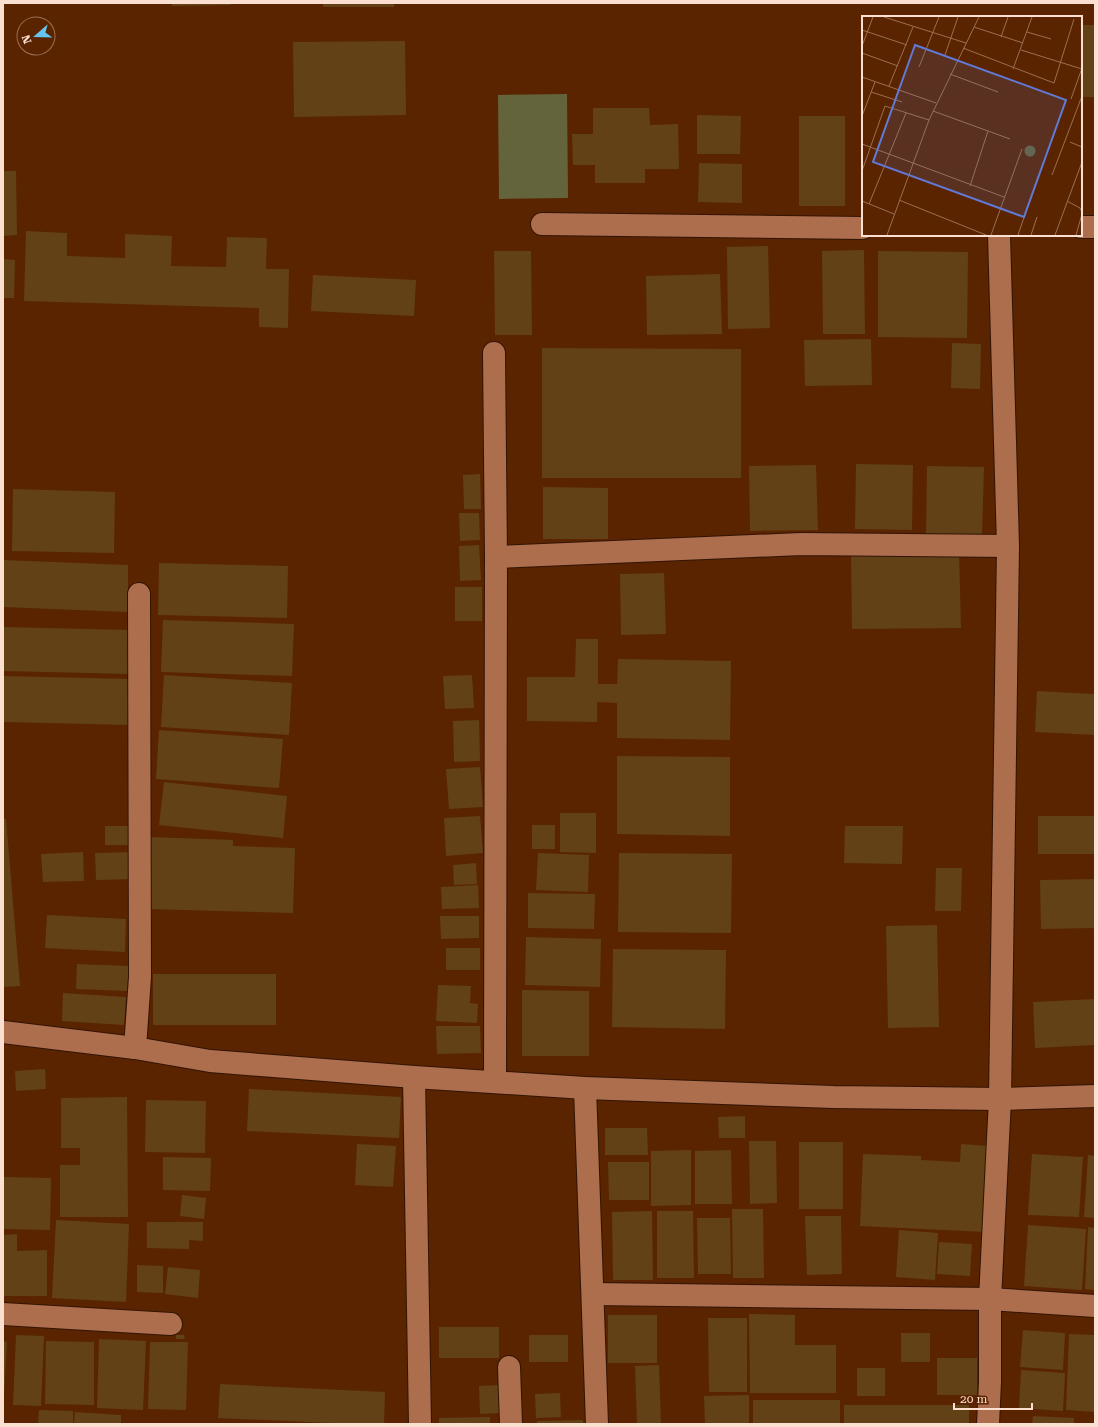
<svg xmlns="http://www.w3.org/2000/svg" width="1098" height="1427" viewBox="0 0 1098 1427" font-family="'Roboto Serif',serif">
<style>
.green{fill:#63633c}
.building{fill:#624117}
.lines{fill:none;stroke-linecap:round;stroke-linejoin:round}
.minor-casing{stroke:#321404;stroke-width:24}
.minor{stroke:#ac6e4d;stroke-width:22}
.inset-road{fill:none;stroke:#9a6f54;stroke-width:1}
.view{fill:#607ad6;fill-opacity:0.15;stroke:#607ad6;stroke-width:2}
.inset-edge{fill:none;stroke:#fbdfd1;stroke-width:2}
</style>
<rect width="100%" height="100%" fill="#5a2400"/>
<polygon class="green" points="567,94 568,198 499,199 498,95"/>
<g class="building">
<polygon points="172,3 230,3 231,5 172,6"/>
<rect x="323" y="3" width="71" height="4"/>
<rect x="1081" y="25" width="14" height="72"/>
<polygon points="405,41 406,115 294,117 293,42"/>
<polygon points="593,108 649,108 650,125 678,124 679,169 645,169 645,183 595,183 595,165 573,165 572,134 593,134"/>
<polygon points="697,115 741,116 740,154 697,154"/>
<rect x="799" y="116" width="46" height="90"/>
<polygon points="699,163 742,164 742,203 698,202"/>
<polygon points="3,171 16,171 17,235 3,236"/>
<polygon points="26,231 67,233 67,256 125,258 125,234 172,236 171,266 226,267 227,237 267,238 266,269 289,269 288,328 259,327 259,308 24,301"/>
<polygon points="768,246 770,328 728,329 727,247"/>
<polygon points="864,250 865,334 823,334 822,251"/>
<polygon points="494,251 531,251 532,335 495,335"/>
<polygon points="878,251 968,252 967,338 878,337"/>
<polygon points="3,259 15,260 14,298 3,298"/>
<polygon points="720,274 722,334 647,335 646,276"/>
<polygon points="313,275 416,280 414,316 311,311"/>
<polygon points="871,339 872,385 805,386 804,340"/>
<polygon points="952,343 981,344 980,389 951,388"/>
<polygon points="542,348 741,349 741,478 542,478"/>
<polygon points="856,464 913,465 912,530 855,529"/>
<polygon points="816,465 818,530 750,531 749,466"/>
<polygon points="927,466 984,467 982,535 926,534"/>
<polygon points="480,474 481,509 464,509 463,475"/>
<polygon points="543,487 608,488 608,539 543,539"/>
<polygon points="13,489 115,492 114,553 12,551"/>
<polygon points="459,513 479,513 480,540 460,541"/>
<polygon points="479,545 481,580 460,581 459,546"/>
<polygon points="959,551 961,628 852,629 851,553"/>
<polygon points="3,560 128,565 128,612 3,607"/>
<polygon points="159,563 288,566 287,618 158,615"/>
<polygon points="664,573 666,634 621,635 620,574"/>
<rect x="455" y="587" width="27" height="34"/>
<polygon points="163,620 294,624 292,676 161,672"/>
<polygon points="3,627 131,630 130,674 3,671"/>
<polygon points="576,639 598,639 598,684 617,684 618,659 731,661 730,740 617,738 617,703 597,702 597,722 527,721 527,677 575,677"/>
<polygon points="164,675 292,683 289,735 161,727"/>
<polygon points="472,675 474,708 445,709 443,676"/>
<polygon points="3,676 132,679 131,725 3,722"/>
<polygon points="1037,691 1095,694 1095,735 1035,732"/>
<polygon points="479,720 480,761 454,762 453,721"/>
<polygon points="159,730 283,739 279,788 156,779"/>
<polygon points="617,756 730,757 730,836 617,834"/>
<polygon points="480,767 483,807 449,809 446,769"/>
<polygon points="164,782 287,796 283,838 159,825"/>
<polygon points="560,813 596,813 596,853 560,852"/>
<polygon points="480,816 483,853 446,856 444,818"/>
<rect x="1038" y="816" width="57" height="38"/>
<polygon points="3,819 6,819 20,986 3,987"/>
<rect x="532" y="825" width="23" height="24"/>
<rect x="105" y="826" width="32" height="19"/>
<polygon points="845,826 903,826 902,864 844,863"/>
<polygon points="149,837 233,840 233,846 295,848 293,913 146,909"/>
<polygon points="83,852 84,881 43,882 41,854"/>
<polygon points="136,852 136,879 96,880 95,853"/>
<polygon points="538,853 589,855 588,892 536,890"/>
<polygon points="619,853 732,854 731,933 618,932"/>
<polygon points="476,863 477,884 454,885 453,865"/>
<polygon points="936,868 962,868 961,911 935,911"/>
<polygon points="1095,879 1095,928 1041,929 1040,880"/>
<polygon points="478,885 479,908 442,909 441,887"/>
<polygon points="528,893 595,894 594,929 528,928"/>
<polygon points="47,915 126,919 125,952 45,948"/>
<polygon points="440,916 479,916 479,938 441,939"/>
<polygon points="937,925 939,1027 888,1028 886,926"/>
<polygon points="526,937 601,939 600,987 525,985"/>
<rect x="446" y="948" width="34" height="22"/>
<polygon points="613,949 726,950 725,1029 612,1027"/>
<polygon points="77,964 129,966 127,991 76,989"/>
<rect x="153" y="974" width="123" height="51"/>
<polygon points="438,985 471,986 470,1003 478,1004 477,1023 436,1021"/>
<polygon points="522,990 589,991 589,1056 522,1056"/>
<polygon points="63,993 126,997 124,1025 62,1021"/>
<polygon points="1095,999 1095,1045 1035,1048 1033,1002"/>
<polygon points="436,1026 480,1026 481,1053 437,1054"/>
<polygon points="45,1069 46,1089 16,1091 15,1071"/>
<polygon points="249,1089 401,1097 399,1138 247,1131"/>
<polygon points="127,1097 128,1217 60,1217 60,1165 80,1165 80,1148 61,1148 61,1098"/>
<polygon points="146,1100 206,1101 205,1153 145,1152"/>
<polygon points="745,1116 745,1138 719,1138 718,1117"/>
<polygon points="605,1128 647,1128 648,1155 605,1155"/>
<polygon points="749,1141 776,1141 777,1203 750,1204"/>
<rect x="799" y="1142" width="44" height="67"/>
<polygon points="357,1144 396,1146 393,1187 355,1185"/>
<polygon points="961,1144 989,1146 985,1232 860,1226 863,1154 921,1156 921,1160 960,1162"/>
<polygon points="691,1150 691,1205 651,1206 651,1151"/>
<polygon points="731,1150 732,1204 695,1204 695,1151"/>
<polygon points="1032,1154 1083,1157 1079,1217 1028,1215"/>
<polygon points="1088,1155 1095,1156 1095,1218 1084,1217"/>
<polygon points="163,1157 211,1158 210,1191 163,1190"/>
<polygon points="608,1162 649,1162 649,1200 609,1200"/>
<polygon points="3,1177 51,1178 50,1230 3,1229"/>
<polygon points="182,1195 206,1198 204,1219 180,1216"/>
<polygon points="732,1209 763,1209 764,1278 733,1278"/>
<polygon points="652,1211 653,1280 613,1280 612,1212"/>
<polygon points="657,1211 693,1211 694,1278 657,1278"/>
<polygon points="805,1216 841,1216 842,1274 807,1275"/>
<polygon points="697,1218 730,1218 731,1274 698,1274"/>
<polygon points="56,1220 129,1224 126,1302 52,1298"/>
<polygon points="147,1222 203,1222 203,1241 189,1240 189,1249 147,1248"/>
<polygon points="1028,1225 1086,1229 1082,1290 1024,1286"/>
<polygon points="1088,1227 1095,1228 1095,1290 1085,1289"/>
<polygon points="899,1230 938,1233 935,1280 896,1277"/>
<polygon points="17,1234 17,1251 47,1250 47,1296 3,1296 3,1235"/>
<polygon points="939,1242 972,1244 970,1276 937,1274"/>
<polygon points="137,1265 163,1266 163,1293 137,1292"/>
<polygon points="168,1267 200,1270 198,1298 165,1294"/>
<polygon points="749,1314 795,1315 795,1345 836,1345 836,1393 750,1393"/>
<rect x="608" y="1315" width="49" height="48"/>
<polygon points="708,1318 747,1318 747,1392 709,1392"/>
<rect x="439" y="1327" width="60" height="31"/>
<polygon points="1023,1330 1065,1333 1063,1370 1020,1367"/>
<rect x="901" y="1333" width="29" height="29"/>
<polygon points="1069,1334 1095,1335 1095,1412 1066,1410"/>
<polygon points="16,1335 44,1336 41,1406 13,1405"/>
<polygon points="176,1335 184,1335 185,1339 176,1339"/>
<rect x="529" y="1335" width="39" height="27"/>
<polygon points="99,1339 146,1341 143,1410 97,1408"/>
<polygon points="3,1341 7,1342 4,1395 3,1394"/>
<polygon points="46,1341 94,1342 94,1405 45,1404"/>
<polygon points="150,1342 188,1342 186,1410 148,1409"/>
<rect x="937" y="1358" width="40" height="37"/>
<polygon points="659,1365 661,1424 637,1424 635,1366"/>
<rect x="857" y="1368" width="28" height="28"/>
<polygon points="1021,1370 1065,1373 1063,1411 1019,1408"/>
<polygon points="220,1384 385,1392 384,1424 353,1424 218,1418"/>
<polygon points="499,1385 500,1413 480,1414 479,1386"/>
<polygon points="560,1393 561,1417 536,1418 535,1394"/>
<polygon points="749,1395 749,1424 705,1424 704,1396"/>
<rect x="753" y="1400" width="87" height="24"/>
<rect x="844" y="1405" width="125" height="19"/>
<polygon points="39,1410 73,1411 73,1424 38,1424"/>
<polygon points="75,1412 121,1415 121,1424 74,1424"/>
<polygon points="1033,1416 1074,1418 1074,1424 1032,1424"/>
<polygon points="490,1417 490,1424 439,1424 439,1418"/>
<polygon points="583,1420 583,1424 537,1424 537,1421"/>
</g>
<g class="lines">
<defs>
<g id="minor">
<polyline points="542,224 863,228"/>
<polyline points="1081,227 1095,227"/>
<polyline points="494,353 496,557 495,1082"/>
<polyline points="496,557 801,544 1008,546"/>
<polyline points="3,1032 135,1048 210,1061 414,1077 585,1088 833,1097 1000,1099 1095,1096"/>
<polyline points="135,1048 140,977 139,594"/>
<polyline points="414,1077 420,1424"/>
<polyline points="585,1088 597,1424"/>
<polyline points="593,1294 990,1299 1095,1306"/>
<polyline points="3,1314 171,1324"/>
<polyline points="509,1367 511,1424"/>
<polyline points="988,1424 990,1382 990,1299 1000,1099 1008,546 999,235"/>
</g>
</defs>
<use href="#minor" class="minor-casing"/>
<use href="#minor" class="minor"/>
</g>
<g transform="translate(862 16)">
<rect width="220" height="220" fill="#5a2400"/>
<path d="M162.5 135a5.5 5.5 0 1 1 11 0a5.5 5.5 0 1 1-11 0Z" fill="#63633c"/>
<path class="inset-road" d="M22,1L104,27M112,11L161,27M0,14L45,29M165,16L189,23M139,21L146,1M0,30L11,1M101,32L192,67L212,3M159,34L220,53M0,37L36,50M83,39L96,1M57,51L77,1M151,53L170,1M88,58L136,76M0,61L74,87M27,70L51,11M9,76L40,86M209,83L220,52M71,95L148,123M0,100L13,66M208,126L220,131M0,128L142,181M0,155L23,90L67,104M190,159L220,80M108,170L126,115M37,184L124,219M0,185L32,198M205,185L218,192L220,196M7,188L44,97M25,219L67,104L117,1M129,219L160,133M156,219L177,158M169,219L175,201M193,219L220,146M214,219L220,198"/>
<path class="view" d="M53,29L204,84L162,201L11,146Z"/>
<rect width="220" height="220" class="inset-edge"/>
</g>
<rect width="1098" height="1427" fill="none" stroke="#fbdfd1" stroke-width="8"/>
<g transform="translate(36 36) rotate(250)"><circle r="19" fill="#5a2400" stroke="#9a6f54"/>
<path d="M0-3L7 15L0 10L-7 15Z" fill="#65c5ef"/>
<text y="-6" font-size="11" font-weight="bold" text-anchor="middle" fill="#fbdfd1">N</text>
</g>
<path d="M954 1403v6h78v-6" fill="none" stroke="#fbdfd1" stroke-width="2"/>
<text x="960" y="1403" font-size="12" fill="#fbdfd1" stroke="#5a2400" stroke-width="3" paint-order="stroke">20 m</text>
</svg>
